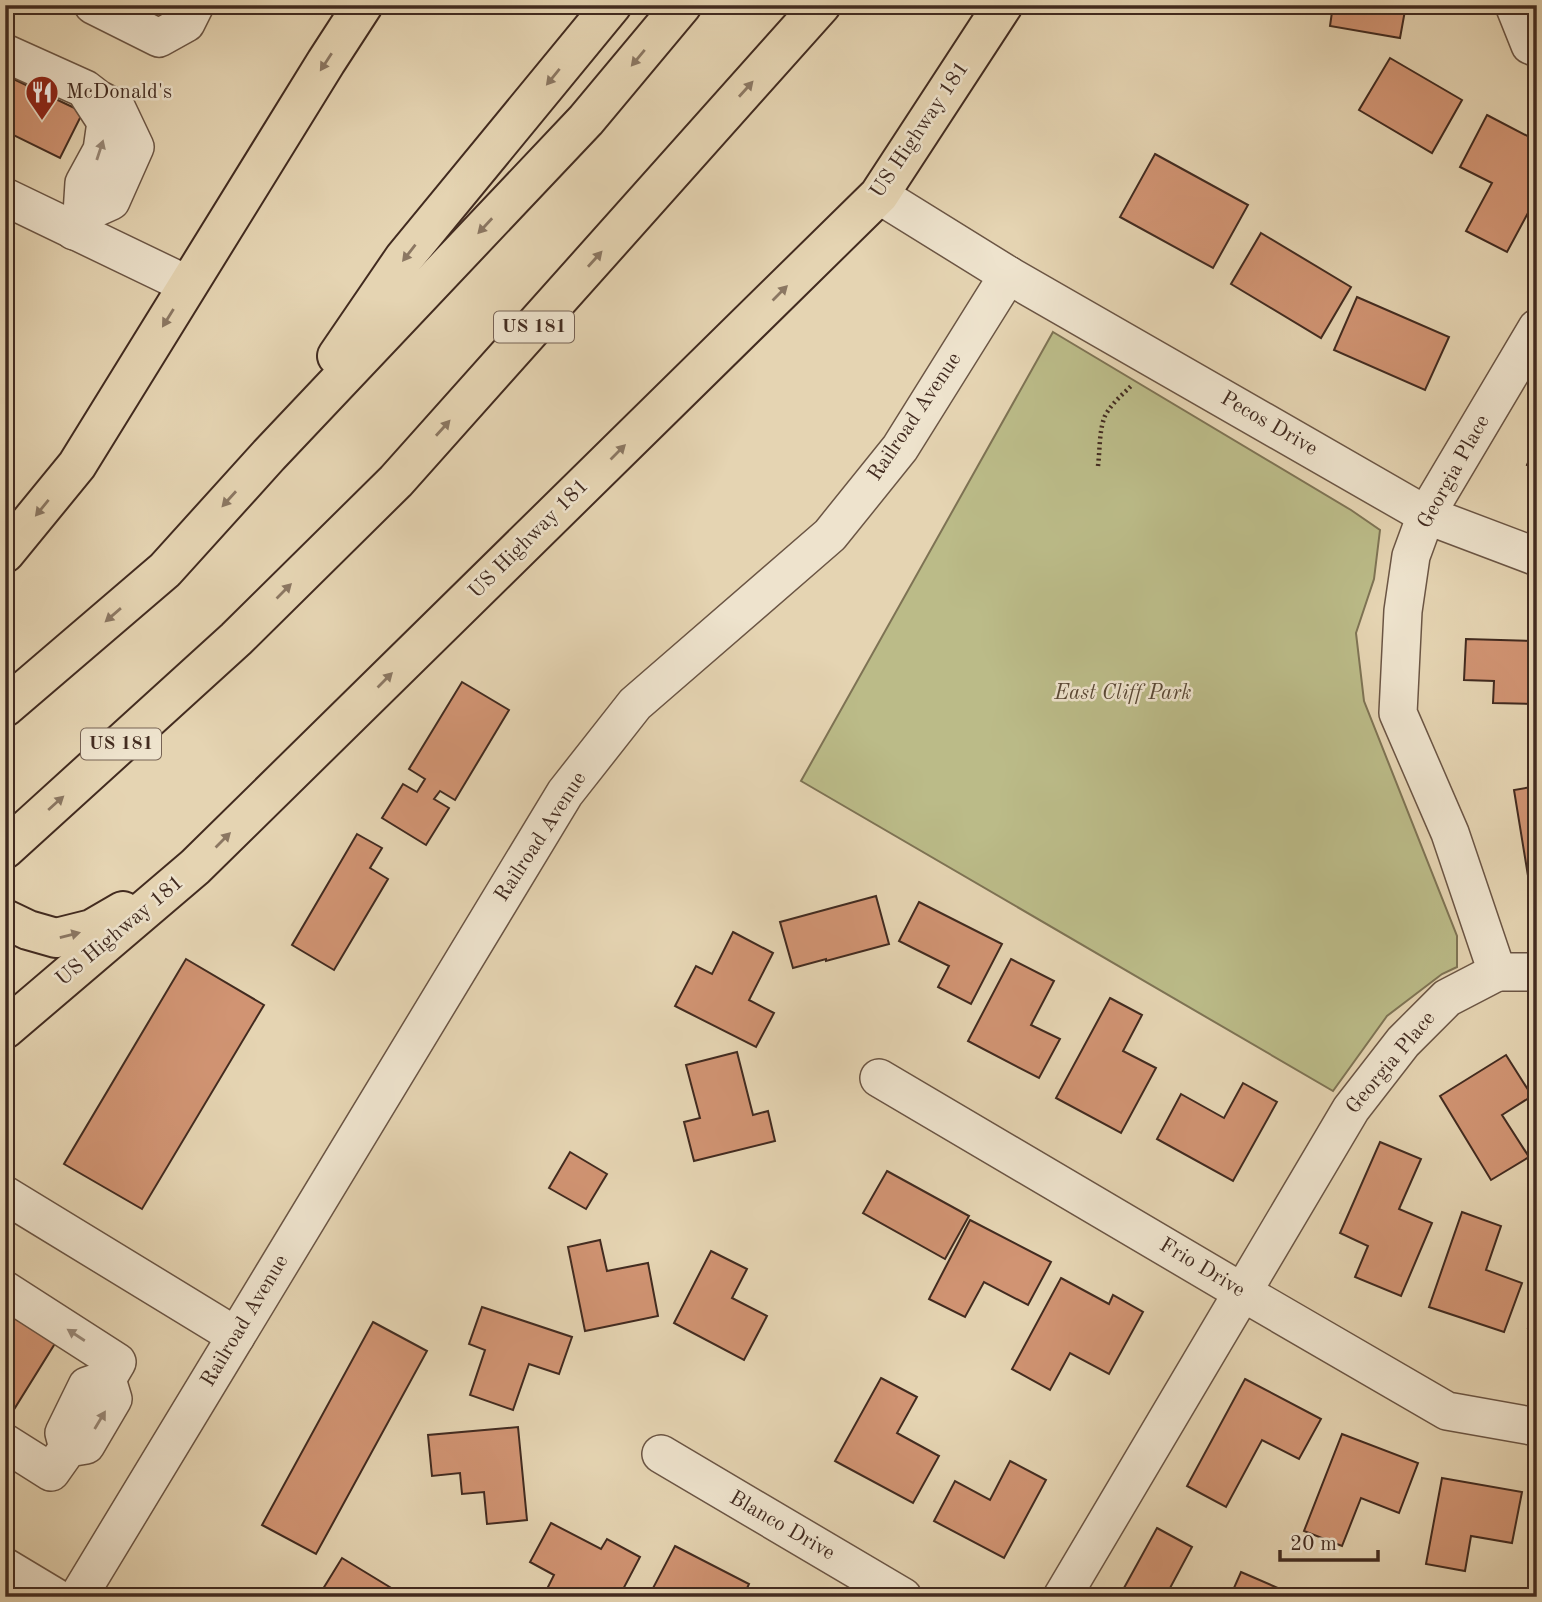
<svg xmlns="http://www.w3.org/2000/svg" width="1542" height="1602" viewBox="0 0 1542 1602" font-family="'Old Standard TT',serif">
<style>
.green{fill:#bb8;stroke:#7e7354;stroke-width:2}
.building{fill:#d19473;stroke:#422b20;stroke-width:2}
.lines{fill:none;stroke-linecap:round;stroke-linejoin:round}
.minor-casing{stroke:#6b5544;stroke-width:40}
.major-casing{stroke:#422b20;stroke-width:42}
.highway-casing{stroke:#422b20;stroke-width:42}
.path{stroke:#422b20;stroke-width:4.5;stroke-dasharray:2 3.5;stroke-linecap:butt}
.minor{stroke:#eee3cd;stroke-width:37}
.major{stroke:#e5d4b2;stroke-width:38}
.highway{stroke:#e5d4b2;stroke-width:38}
.oneway{fill:#8b7762}
.oneway2{fill:#988776}
.labels{text-anchor:middle;dominant-baseline:central;stroke-width:5;stroke-linejoin:round;paint-order:stroke}
.shield{fill:#eee3cd;stroke:#766254;stroke-width:2}
.shield-label{font-size:19px;font-weight:bold;fill:#422b20}
.poi-label{font-size:21px;fill:#422b20;stroke:#eee3cd;text-anchor:start}
.street-label{font-size:21px;fill:#422b20;stroke:#eee3cd}
.park-label{font-size:21px;font-style:italic;fill:#5a4835;stroke:#eee3cd}
</style>
<rect width="100%" height="100%" fill="#e5d4b2"/>
<filter id="stains"><feTurbulence type="fractalNoise" baseFrequency=".00286" numOctaves="4"/><feColorMatrix values="0 0 0 0 .2 0 0 0 0 .09 0 0 0 0 .02 0 0 0 .5 -.17"/></filter>
<radialGradient id="worn" r=".72"><stop offset=".6" stop-color="#630" stop-opacity="0"/><stop offset="1" stop-color="#630" stop-opacity=".3"/></radialGradient>
<polygon class="green" points="1053,332 1351,510 1380,530 1374,579 1356,633 1364,701 1457,936 1457,967 1442,974 1387,1016 1333,1091 801,781"/>
<g class="building">
<polygon points="1333,5 1406,5 1400,38 1330,26"/>
<polygon points="1390,58 1462,100 1432,153 1359,110"/>
<polygon points="5,75 83,112 60,158 5,131"/>
<polygon points="1487,115 1537,141 1537,196 1507,252 1466,231 1492,183 1460,167"/>
<polygon points="1155,154 1248,205 1213,268 1120,217"/>
<polygon points="1261,233 1351,287 1321,338 1231,284"/>
<polygon points="1357,297 1449,337 1425,390 1334,350"/>
<polygon points="1537,442 1537,469 1527,465"/>
<polygon points="1466,639 1537,641 1537,704 1493,703 1494,681 1464,680"/>
<polygon points="462,682 509,710 455,800 440,791 434,799 449,808 426,845 382,818 403,784 417,792 425,779 409,769"/>
<polygon points="1537,786 1537,880 1529,882 1514,790"/>
<polygon points="357,834 382,848 370,868 388,879 334,970 292,945"/>
<polygon points="876,896 889,944 826,961 826,959 793,968 780,922"/>
<polygon points="919,902 1002,944 971,1004 938,987 949,966 899,941"/>
<polygon points="733,932 773,953 749,1000 774,1013 756,1047 675,1006 696,966 712,974"/>
<polygon points="186,959 264,1005 142,1209 64,1164"/>
<polygon points="1011,959 1054,981 1031,1025 1060,1039 1039,1078 968,1041"/>
<polygon points="1110,998 1142,1015 1123,1051 1156,1068 1121,1133 1056,1098"/>
<polygon points="737,1052 753,1115 768,1111 775,1141 694,1161 684,1122 700,1118 686,1065"/>
<polygon points="1506,1055 1532,1096 1502,1115 1529,1157 1491,1180 1440,1096"/>
<polygon points="1243,1083 1277,1102 1233,1181 1157,1139 1181,1094 1224,1118"/>
<polygon points="1380,1142 1421,1159 1399,1209 1432,1223 1401,1296 1355,1277 1368,1246 1340,1233"/>
<polygon points="570,1152 607,1174 586,1209 549,1188"/>
<polygon points="887,1171 969,1216 945,1259 863,1213"/>
<polygon points="1462,1212 1501,1226 1486,1270 1522,1283 1504,1332 1429,1307"/>
<polygon points="970,1220 1051,1262 1028,1305 984,1282 965,1317 929,1299"/>
<polygon points="600,1240 607,1271 648,1263 658,1316 585,1331 568,1247"/>
<polygon points="711,1251 747,1269 732,1298 767,1316 744,1360 674,1323"/>
<polygon points="1061,1278 1109,1304 1113,1295 1143,1312 1109,1374 1070,1353 1050,1390 1012,1369"/>
<polygon points="1537,1298 1537,1331 1528,1328"/>
<polygon points="5,1303 59,1337 13,1411 5,1406"/>
<polygon points="482,1307 572,1337 559,1374 529,1364 513,1410 470,1395 485,1350 469,1344"/>
<polygon points="373,1322 427,1351 316,1554 262,1525"/>
<polygon points="881,1378 917,1397 897,1433 939,1456 913,1503 835,1461"/>
<polygon points="1245,1379 1321,1419 1299,1459 1262,1440 1226,1507 1187,1486"/>
<polygon points="518,1427 527,1520 487,1524 484,1492 462,1494 460,1473 432,1476 428,1435"/>
<polygon points="1342,1434 1418,1463 1399,1513 1361,1498 1342,1546 1304,1531"/>
<polygon points="1010,1461 1046,1480 1004,1558 934,1521 955,1481 990,1500"/>
<polygon points="1442,1478 1522,1492 1512,1543 1471,1536 1465,1571 1426,1564"/>
<polygon points="551,1523 601,1549 607,1539 640,1557 619,1597 543,1597 554,1575 530,1562"/>
<polygon points="1157,1528 1192,1547 1170,1588 1186,1597 1119,1597"/>
<polygon points="675,1546 749,1584 743,1597 664,1597 652,1590"/>
<polygon points="342,1558 406,1597 318,1597"/>
<polygon points="1241,1572 1278,1588 1275,1597 1230,1597"/>
</g>
<g class="lines">
<defs>
<g id="minor">
<polyline points="93,5 159,38 186,23 195,5"/>
<polyline points="1514,5 1530,45 1537,48"/>
<polyline points="5,53 85,89 98,99 117,109 135,147 111,201 82,214"/>
<polyline points="5,197 188,285"/>
<polyline points="74,231 82,214 84,183 102,150 106,122 89,96"/>
<polyline points="1008,275 1426,515 1537,557"/>
<polyline points="1497,972 1537,972"/>
<polyline points="879,1078 1242,1292 1447,1411 1537,1427"/>
<polyline points="5,1195 236,1336"/>
<polyline points="5,1290 117,1362 107,1379 87,1386 64,1433 68,1448"/>
<polyline points="5,1443 51,1472 68,1448 86,1445 113,1399 107,1379"/>
<polyline points="661,1454 903,1597"/>
<polyline points="5,1567 55,1597"/>
<polyline points="78,1597 565,793 635,704 830,535 900,448 1008,275 879,195"/>
<polyline points="1062,1597 1351,1109 1403,1042 1447,998 1497,972 1450,833 1398,713 1403,611 1411,556 1426,515 1537,328"/>
</g>
<g id="major">
<polyline points="5,553 77,465 326,62 363,5"/>
<polyline points="5,919 28,930 56,938 92,929 123,911"/>
<polyline points="5,1029 195,867 879,195 1003,5"/>
</g>
<g id="highway">
<polyline points="337,356 404,258 612,5"/>
<polyline points="5,707 165,570 269,455 586,120 682,5"/>
<polyline points="5,849 236,639 396,481 821,5"/>
</g>
</defs>
<use href="#minor" class="minor-casing"/>
<use href="#major" class="major-casing"/>
<use href="#highway" class="highway-casing"/>
<path class="path" d="M1098,466C1100,450 1099,430 1105,416C1111,404 1122,395 1131,386"/>
<use href="#minor" class="minor"/>
<use href="#major" class="major"/>
<use href="#highway" class="highway"/>
</g>
<defs><path id="oneway-solid" d="M-6-.8H1V-3.2L6.5 0L1 3.2V.8H-6Z" transform="scale(1.75)"/></defs>
<g class="oneway">
<use href="#oneway-solid" transform="translate(638 58) rotate(130)"/>
<use href="#oneway-solid" transform="translate(326 62) rotate(123)"/>
<use href="#oneway-solid" transform="translate(553 77) rotate(129)"/>
<use href="#oneway-solid" transform="translate(746 89) rotate(-48)"/>
<use href="#oneway-solid" transform="translate(485 226) rotate(133)"/>
<use href="#oneway-solid" transform="translate(409 253) rotate(128)"/>
<use href="#oneway-solid" transform="translate(595 259) rotate(-48)"/>
<use href="#oneway-solid" transform="translate(780 293) rotate(-45)"/>
<use href="#oneway-solid" transform="translate(168 318) rotate(122)"/>
<use href="#oneway-solid" transform="translate(443 428) rotate(-48)"/>
<use href="#oneway-solid" transform="translate(618 452) rotate(-45)"/>
<use href="#oneway-solid" transform="translate(229 499) rotate(132)"/>
<use href="#oneway-solid" transform="translate(42 508) rotate(129)"/>
<use href="#oneway-solid" transform="translate(284 591) rotate(-45)"/>
<use href="#oneway-solid" transform="translate(113 615) rotate(139)"/>
<use href="#oneway-solid" transform="translate(385 680) rotate(-45)"/>
<use href="#oneway-solid" transform="translate(56 803) rotate(-42)"/>
<use href="#oneway-solid" transform="translate(223 840) rotate(-45)"/>
<use href="#oneway-solid" transform="translate(70 935) rotate(-14)"/>
</g>
<g class="oneway2">
<use href="#oneway-solid" transform="translate(100 150) rotate(-72)"/>
<use href="#oneway-solid" transform="translate(76 1335) rotate(-147)"/>
<use href="#oneway-solid" transform="translate(100 1420) rotate(-59)"/>
</g>
<defs>
<symbol id="restaurant-pin" viewBox="-11 -11 22 30"><path d="M0 17L-7.5 6A9.5 9.5 0 1 1 7.5 6Z" fill="#8f2418" stroke="#eee3cd"/><path d="M-5-6h1v4h1v-4h1v4h1v-4h1v5L-1.5 .5V6h-2V.5L-5-1ZM5-6V6H3V1.5H1.5Q1.5-4 5-6Z" fill="#fff"/></symbol>
</defs>
<g fill-rule="evenodd">
<use href="#restaurant-pin" x="23" y="73" width="38" height="52"/>
</g>
<g class="labels">
<g class="shield">
<rect x="494" y="311.5" width="80" height="31" rx="5"/>
<rect x="81" y="728.5" width="80" height="31" rx="5"/>
</g>
<g class="shield-label">
<text x="534" y="327">US 181</text>
<text x="121" y="744">US 181</text>
</g>
<g class="poi-label">
<text x="66" y="92">McDonald's</text>
</g>
<g class="street-label">
<text transform="translate(920 130) rotate(-56)">US Highway 181</text>
<text transform="translate(915 417) rotate(-56)">Railroad Avenue</text>
<text transform="translate(1269 424) rotate(30)">Pecos Drive</text>
<text transform="translate(1454 472) rotate(-61)">Georgia Place</text>
<text transform="translate(529 539) rotate(-45)">US Highway 181</text>
<text transform="translate(541 837) rotate(-57)">Railroad Avenue</text>
<text transform="translate(120 931) rotate(-40)">US Highway 181</text>
<text transform="translate(1391 1063) rotate(-50)">Georgia Place</text>
<text transform="translate(1202 1268) rotate(31)">Frio Drive</text>
<text transform="translate(245 1321) rotate(-59)">Railroad Avenue</text>
<text transform="translate(782 1526) rotate(30)">Blanco Drive</text>
</g>
<g class="park-label">
<text x="1123" y="693">East Cliff Park</text>
</g>
</g>
<rect width="1542" height="1602" fill="none" stroke="#e5d4b2" stroke-width="28"/>
<rect x="7" y="7" width="1528" height="1588" fill="none" stroke="#422b20" stroke-width="3.5"/>
<rect x="14" y="14" width="1514" height="1574" fill="none" stroke="#422b20" stroke-width="2"/>
<path d="M1280 1550v10h98v-10" fill="none" stroke="#422b20" stroke-width="3.5"/>
<text x="1290" y="1550" font-size="21" fill="#422b20" stroke="#eee3cd" stroke-width="5" paint-order="stroke">20 m</text>
<rect width="100%" height="100%" filter="url(#stains)"/>
<rect width="100%" height="100%" fill="url(#worn)"/>
</svg>
